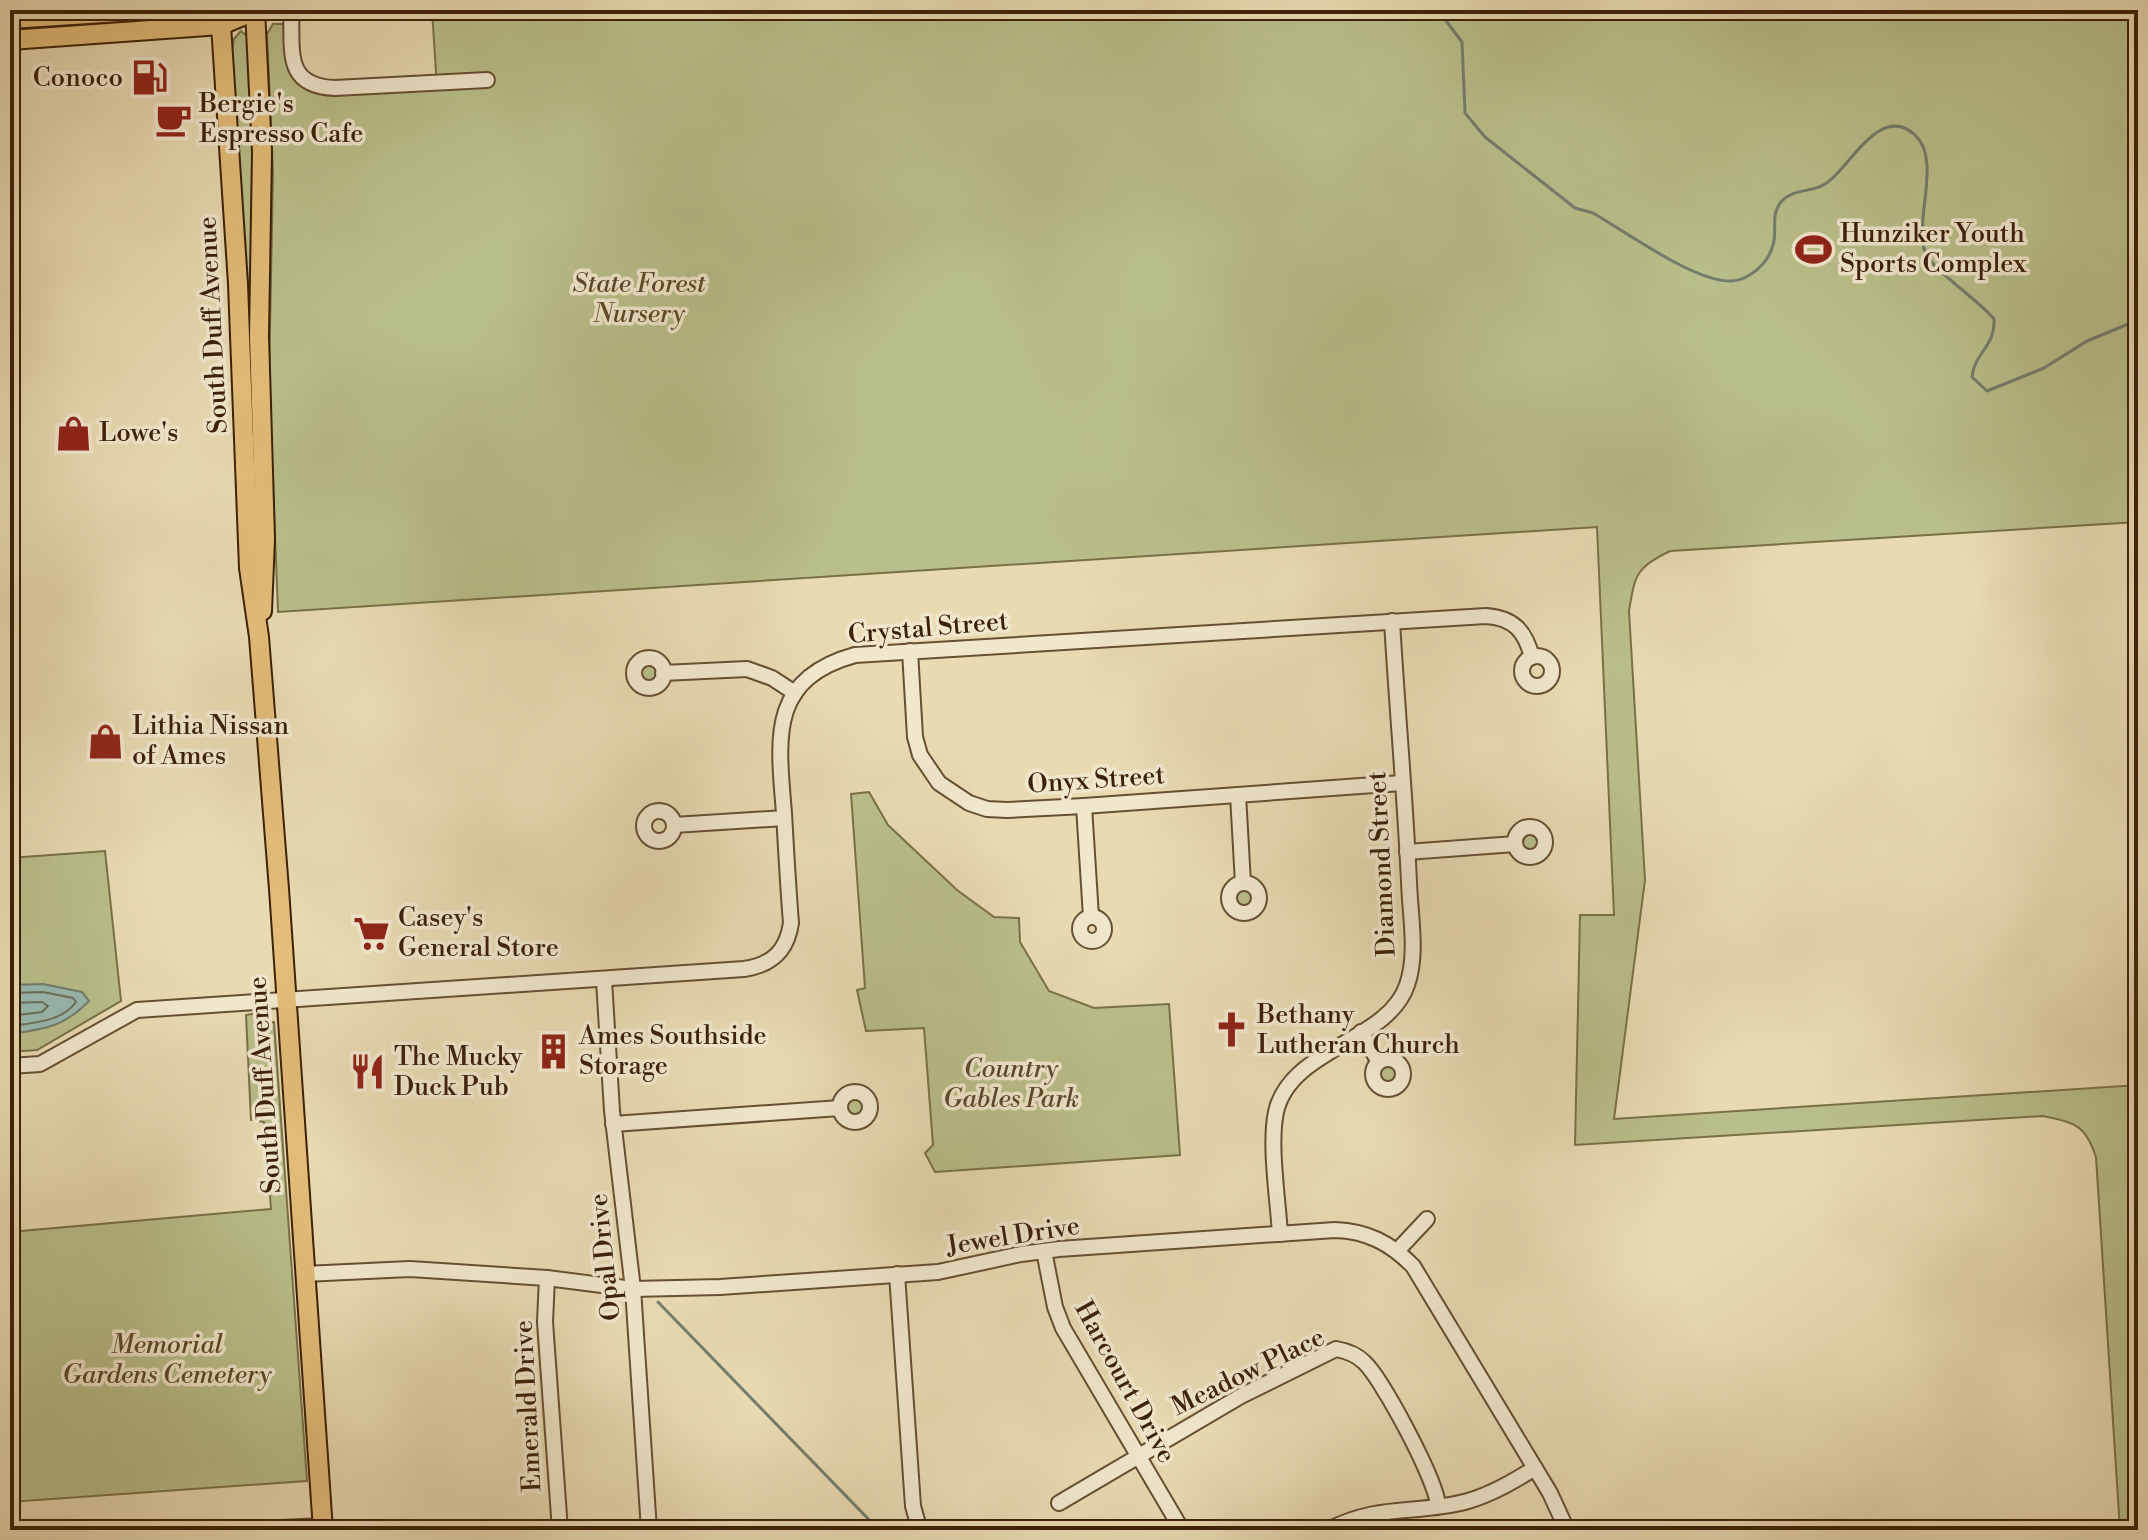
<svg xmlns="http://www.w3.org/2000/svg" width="2148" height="1540" viewBox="0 0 2148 1540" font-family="'Libre Bodoni',serif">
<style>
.green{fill:#b9bf8a;stroke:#7a7048;stroke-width:2}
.water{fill:#98bab1;stroke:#737d6d;stroke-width:2}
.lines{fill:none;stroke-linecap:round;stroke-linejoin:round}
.shore{stroke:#6a6e5c;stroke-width:2}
.stream{stroke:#737d6d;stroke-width:3}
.minor-casing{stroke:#674f32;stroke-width:18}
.major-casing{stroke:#3c2107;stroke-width:22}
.minor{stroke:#f1e7cd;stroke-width:14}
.major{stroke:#e4bd79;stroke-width:18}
.labels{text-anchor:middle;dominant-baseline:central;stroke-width:7;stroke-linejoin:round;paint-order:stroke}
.poi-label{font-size:26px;fill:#3c2107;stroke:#f1e7cd;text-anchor:start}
.park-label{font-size:26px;font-style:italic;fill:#5b4828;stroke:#f1e7cd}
.street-label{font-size:26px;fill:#3c2107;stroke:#f1e7cd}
</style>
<rect width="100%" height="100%" fill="#e9dab2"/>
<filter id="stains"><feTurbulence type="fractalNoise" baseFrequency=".0025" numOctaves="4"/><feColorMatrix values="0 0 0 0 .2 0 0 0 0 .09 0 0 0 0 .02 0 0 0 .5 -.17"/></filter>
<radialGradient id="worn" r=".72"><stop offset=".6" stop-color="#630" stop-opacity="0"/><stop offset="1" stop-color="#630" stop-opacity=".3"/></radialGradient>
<g class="green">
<path d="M432,10H2138V522L1670,551C1636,568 1635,574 1629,611L1645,880L1614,1119L2138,1085V1140L2129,1175L2138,1334V1530H2120L2096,1157C2085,1124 2075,1123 2043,1116L1575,1145L1580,915H1614L1597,527L278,612L269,383L273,172L267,34L273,24H282L285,27L302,85L318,92L437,88Z"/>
<polygon points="241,31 247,36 253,158 252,345 247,346 232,50 234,39"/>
<circle cx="648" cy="674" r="9"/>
<polygon points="869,792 888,825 957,890 994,917 1019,918 1020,942 1049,991 1094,1008 1169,1004 1180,1155 935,1172 925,1153 933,1145 924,1028 866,1031 857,990 865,988 851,794"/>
<circle cx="1532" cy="843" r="9"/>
<polygon points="105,851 121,1001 37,1050 10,1052 10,858"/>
<circle cx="1244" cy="899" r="9"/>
<polygon points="262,1012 264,1023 274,1022 307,1481 10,1502 10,1232 271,1209 264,1122 251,1120 246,1015"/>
<circle cx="1388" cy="1074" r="9"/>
<circle cx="855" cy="1107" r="9"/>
</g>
<path class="water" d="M43,984L82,992L89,1001C64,1027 45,1029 10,1034V985Z"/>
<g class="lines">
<g class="shore">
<path d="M10,993L43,992L73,998L76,1002C62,1022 32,1023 10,1026"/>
<polyline points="10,1003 42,1002 48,1006 42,1012 10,1016"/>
</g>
<g class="stream">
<path d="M1438,10L1462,42L1465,113L1485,137L1575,208L1593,213C1626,232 1696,283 1732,281C1749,280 1767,264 1772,248C1779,231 1769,217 1781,202C1793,188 1811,193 1825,184C1849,170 1879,102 1915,135C1942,160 1914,219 1925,252C1931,269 1980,301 1994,319C1996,346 1974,353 1972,377L1987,391L2044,368L2087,341L2138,320"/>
<polyline points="658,1302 879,1530"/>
</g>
<defs>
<g id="minor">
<path d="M291,10C293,50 283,86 335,88L487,80"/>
<polyline points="910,651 915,737 920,755 939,783 969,803 987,809 1007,810 1084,806 1402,783"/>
<circle cx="1537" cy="671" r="15"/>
<circle cx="649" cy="673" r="15"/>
<polyline points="663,673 747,669 772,678 795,693"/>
<polyline points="1238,795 1243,883"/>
<polyline points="1084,806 1091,917"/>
<circle cx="659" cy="826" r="15"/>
<polyline points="674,825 784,818"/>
<circle cx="1530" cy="842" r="15"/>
<polyline points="1407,852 1515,844"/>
<circle cx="1244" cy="898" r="15"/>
<circle cx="1092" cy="929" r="12"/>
<polyline points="604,980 612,1111 633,1289 649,1530"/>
<polyline points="1361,1032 1379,1062"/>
<circle cx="1388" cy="1074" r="15"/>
<path d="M10,1066L40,1064L137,1010L744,969C772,965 787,951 791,923C788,886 786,849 784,813C778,739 768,679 855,655L1486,616C1514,618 1525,631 1532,657"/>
<circle cx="855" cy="1107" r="15"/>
<polyline points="613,1124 840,1108"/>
<path d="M1280,1234C1278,1200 1269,1144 1276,1112C1290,1048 1388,1042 1407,985C1418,954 1410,915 1409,882C1405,795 1397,708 1392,621"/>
<polyline points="1044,1251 1055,1307 1063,1328 1182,1530"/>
<polyline points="1397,1251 1427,1219"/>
<path d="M304,1274L410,1269L547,1278L633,1289L720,1287L938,1272L1021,1254L1059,1249L1335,1230C1367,1231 1390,1243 1413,1266L1550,1493L1567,1530"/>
<polyline points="897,1274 913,1506 918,1524 926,1530"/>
<polyline points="547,1278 545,1322 560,1530"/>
<path d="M1059,1503L1241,1396L1336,1349C1347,1351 1356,1354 1364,1362C1383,1380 1436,1480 1438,1505"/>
<polyline points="241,1530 323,1526"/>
<path d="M1328,1530C1380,1503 1418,1515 1468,1501C1492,1494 1514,1481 1535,1468"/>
</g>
<g id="major">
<polyline points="220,10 238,284 249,568 259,637 279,889 323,1530"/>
<polyline points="255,10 262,152 259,336 265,539 262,611"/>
<polyline points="10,19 151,10"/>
<polyline points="10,40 221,25 255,11"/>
</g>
</defs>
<use href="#minor" class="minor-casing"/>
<use href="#major" class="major-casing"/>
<use href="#minor" class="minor"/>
<use href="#major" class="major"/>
</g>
<defs>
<symbol id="fuel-bare" viewBox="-9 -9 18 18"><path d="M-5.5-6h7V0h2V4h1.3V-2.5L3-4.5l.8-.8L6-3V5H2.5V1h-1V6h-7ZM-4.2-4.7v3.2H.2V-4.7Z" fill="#8f2418" stroke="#f1e7cd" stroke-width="2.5" paint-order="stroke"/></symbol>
<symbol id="cafe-bare" viewBox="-9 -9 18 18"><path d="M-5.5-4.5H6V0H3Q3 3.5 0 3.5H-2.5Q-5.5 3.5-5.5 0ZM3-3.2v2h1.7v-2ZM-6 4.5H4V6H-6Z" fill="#8f2418" stroke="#f1e7cd" stroke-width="2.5" paint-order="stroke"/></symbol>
<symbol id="stadium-bare" viewBox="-9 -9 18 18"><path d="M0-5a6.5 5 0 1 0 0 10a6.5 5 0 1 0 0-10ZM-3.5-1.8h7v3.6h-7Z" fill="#8f2418" stroke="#f1e7cd" stroke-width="2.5" paint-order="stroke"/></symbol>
<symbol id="shop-bare" viewBox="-9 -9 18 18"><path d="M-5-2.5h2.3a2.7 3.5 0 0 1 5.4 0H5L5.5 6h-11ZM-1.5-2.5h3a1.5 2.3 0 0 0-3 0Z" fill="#8f2418" stroke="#f1e7cd" stroke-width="2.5" paint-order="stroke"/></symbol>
<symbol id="supermarket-bare" viewBox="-9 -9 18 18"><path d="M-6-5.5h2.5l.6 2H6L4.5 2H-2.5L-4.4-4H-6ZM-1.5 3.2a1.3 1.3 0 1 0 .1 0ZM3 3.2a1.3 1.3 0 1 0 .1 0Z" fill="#8f2418" stroke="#f1e7cd" stroke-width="2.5" paint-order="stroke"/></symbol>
<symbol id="church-bare" viewBox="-9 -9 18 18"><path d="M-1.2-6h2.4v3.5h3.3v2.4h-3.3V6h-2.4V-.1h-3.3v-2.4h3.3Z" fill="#8f2418" stroke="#f1e7cd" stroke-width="2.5" paint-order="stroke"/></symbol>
<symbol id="building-bare" viewBox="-9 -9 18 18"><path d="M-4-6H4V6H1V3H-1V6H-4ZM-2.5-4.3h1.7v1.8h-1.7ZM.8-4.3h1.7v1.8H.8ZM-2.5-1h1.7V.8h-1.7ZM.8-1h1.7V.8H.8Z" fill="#8f2418" stroke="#f1e7cd" stroke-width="2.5" paint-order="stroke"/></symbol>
<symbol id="restaurant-bare" viewBox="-9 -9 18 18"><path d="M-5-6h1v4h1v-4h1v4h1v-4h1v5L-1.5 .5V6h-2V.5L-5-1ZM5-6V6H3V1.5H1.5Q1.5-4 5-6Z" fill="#8f2418" stroke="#f1e7cd" stroke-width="2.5" paint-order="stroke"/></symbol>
</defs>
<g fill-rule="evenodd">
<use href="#fuel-bare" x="124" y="52" width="51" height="51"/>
<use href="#cafe-bare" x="148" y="94" width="51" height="51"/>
<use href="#stadium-bare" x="1788" y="224" width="51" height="51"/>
<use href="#shop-bare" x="48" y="408" width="51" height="51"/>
<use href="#shop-bare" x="80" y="716" width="51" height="51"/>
<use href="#supermarket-bare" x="346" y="908" width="51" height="51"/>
<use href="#church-bare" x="1206" y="1004" width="51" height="51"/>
<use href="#building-bare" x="528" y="1026" width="51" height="51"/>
<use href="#restaurant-bare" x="342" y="1046" width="51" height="51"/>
</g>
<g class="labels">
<g class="poi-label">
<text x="123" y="78" text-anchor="end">Conoco</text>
<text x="199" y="104">Bergie's<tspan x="199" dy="30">Espresso Cafe</tspan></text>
<text x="1840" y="234">Hunziker Youth<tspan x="1840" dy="30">Sports Complex</tspan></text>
<text x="99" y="433">Lowe's</text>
<text x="132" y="726">Lithia Nissan<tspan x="132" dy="30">of Ames</tspan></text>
<text x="398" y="918">Casey's<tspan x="398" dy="30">General Store</tspan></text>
<text x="1257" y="1015">Bethany<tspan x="1257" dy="30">Lutheran Church</tspan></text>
<text x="579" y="1036">Ames Southside<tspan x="579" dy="30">Storage</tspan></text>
<text x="394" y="1057">The Mucky<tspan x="394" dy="30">Duck Pub</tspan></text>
</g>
<g class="park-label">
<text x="639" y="284">State Forest<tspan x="639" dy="30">Nursery</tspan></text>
<text x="1011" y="1069">Country<tspan x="1011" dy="30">Gables Park</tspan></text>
<text x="167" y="1345">Memorial<tspan x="167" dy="30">Gardens Cemetery</tspan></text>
</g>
<g class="street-label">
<text transform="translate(213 325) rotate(-93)">South Duff Avenue</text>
<text transform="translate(928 628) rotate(-5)">Crystal Street</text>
<text transform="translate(1096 780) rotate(-4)">Onyx Street</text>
<text transform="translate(1382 864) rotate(-93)">Diamond Street</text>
<text transform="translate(265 1085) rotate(-94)">South Duff Avenue</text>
<text transform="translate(1013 1236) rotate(-9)">Jewel Drive</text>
<text transform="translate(605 1257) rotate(-96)">Opal Drive</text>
<text transform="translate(1248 1372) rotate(-26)">Meadow Place</text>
<text transform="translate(1125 1382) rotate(61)">Harcourt Drive</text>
<text transform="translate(528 1406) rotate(-93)">Emerald Drive</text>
</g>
</g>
<rect width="2148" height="1540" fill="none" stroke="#e9dab2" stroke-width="40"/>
<rect x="12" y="12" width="2124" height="1516" fill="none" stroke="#3c2107" stroke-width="4"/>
<rect x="20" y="20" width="2108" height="1500" fill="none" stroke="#3c2107" stroke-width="2"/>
<rect width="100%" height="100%" filter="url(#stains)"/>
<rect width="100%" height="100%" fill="url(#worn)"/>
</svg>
